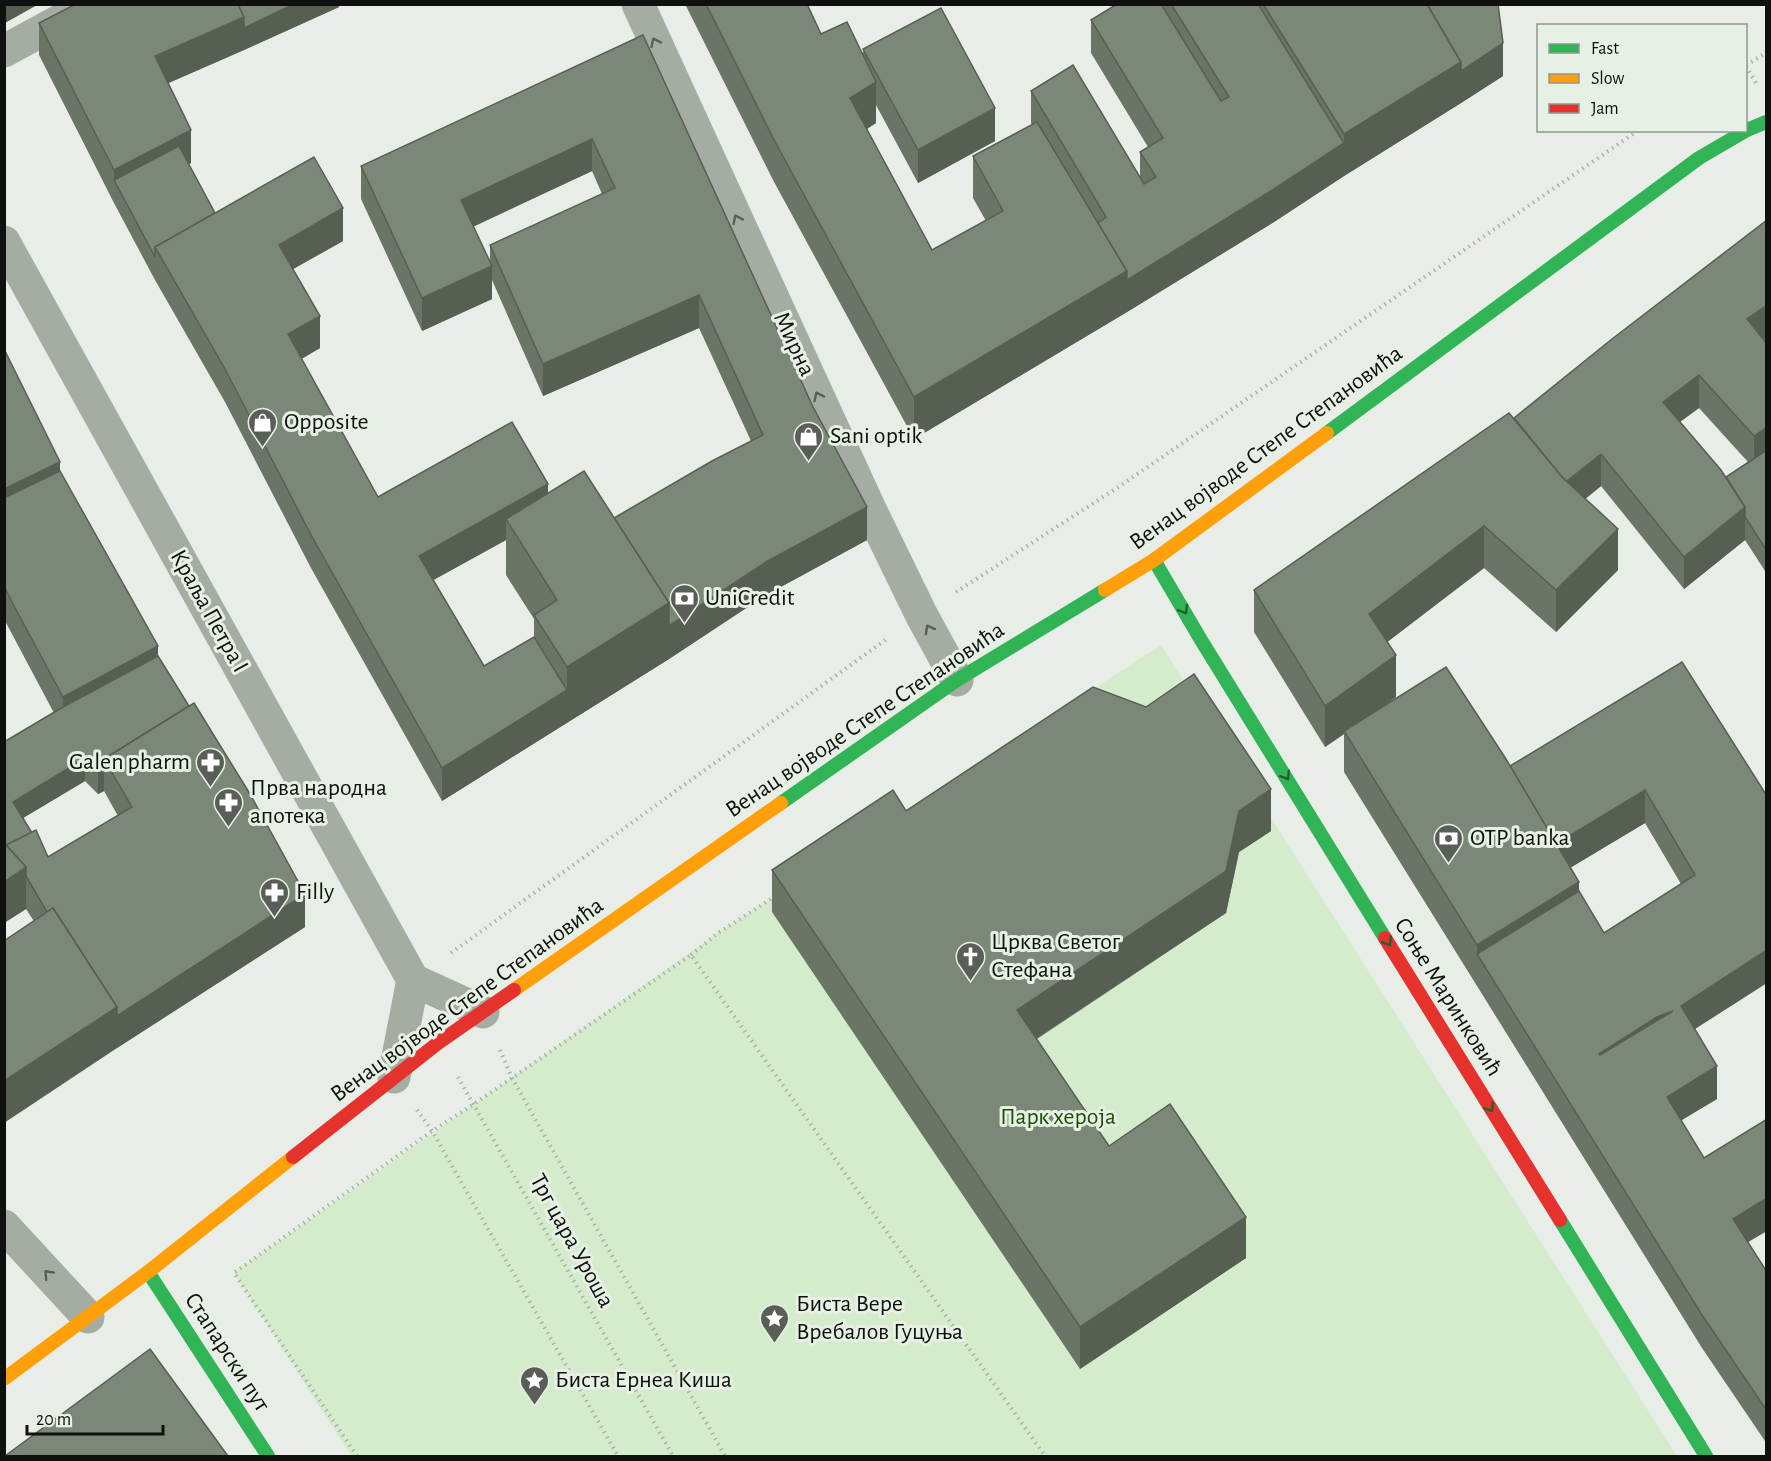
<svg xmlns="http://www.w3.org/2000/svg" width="1771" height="1461" viewBox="0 0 1771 1461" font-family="'Alegreya Sans',sans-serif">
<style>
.green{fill:#d4eccc}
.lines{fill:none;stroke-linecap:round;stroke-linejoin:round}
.path{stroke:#acb2ab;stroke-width:4;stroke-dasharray:1.5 4.5;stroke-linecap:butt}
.street{stroke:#a5aca2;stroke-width:33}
.fast{stroke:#30b455;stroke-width:14}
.slow{stroke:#ff9f0a;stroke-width:14}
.jam{stroke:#e5322d;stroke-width:14}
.wall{fill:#6b7566;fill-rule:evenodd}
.shaded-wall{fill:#575f53}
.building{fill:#7c8877;stroke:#575f53;stroke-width:1.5;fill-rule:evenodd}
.oneway{stroke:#5a5e58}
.oneway2{stroke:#1f6231}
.labels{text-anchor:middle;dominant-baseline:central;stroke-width:6;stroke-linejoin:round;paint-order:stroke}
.street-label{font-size:24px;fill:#0e110d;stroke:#e7f0e4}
.poi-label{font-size:24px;fill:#0e110d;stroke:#e7f0e4;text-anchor:start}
.park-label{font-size:24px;fill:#1f5002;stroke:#e7f0e4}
</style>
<rect width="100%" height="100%" fill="#e8ede7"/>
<polygon class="green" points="1161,645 1677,1456 351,1456 234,1273 718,933"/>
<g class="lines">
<g class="path">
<polyline points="1746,65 1766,53"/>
<polyline points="1746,66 1756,83"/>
<polyline points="956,592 1120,486 1639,130"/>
<polyline points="451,953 888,638"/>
<polyline points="691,955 718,933 774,897"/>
<polyline points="500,1050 512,1078 725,1456"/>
<polyline points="458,1077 673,1456"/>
<polyline points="417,1110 432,1131 618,1456"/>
<polyline points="357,1456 234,1273 432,1131 474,1104 691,955 1045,1456"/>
</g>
<g class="street">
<polyline points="638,4 868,505 921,614 957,680"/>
<polyline points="4,51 91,4"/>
<polyline points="4,242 413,980 483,1012"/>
<polyline points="394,1077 413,980"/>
<polyline points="4,1226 88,1317"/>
</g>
<g class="fast">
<polyline points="1327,433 1699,158 1747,130 1766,122"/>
<polyline points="1154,560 1201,640 1385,938"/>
<polyline points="781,803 957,680 1105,590"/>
<polyline points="1560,1220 1706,1456"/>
<polyline points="148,1272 268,1456"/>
</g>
<g class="slow">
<polyline points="1105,590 1154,560 1327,433"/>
<polyline points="514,990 781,803"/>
<polyline points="4,1379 148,1272 293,1157"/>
</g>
<g class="jam">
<polyline points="1385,938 1560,1220"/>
<polyline points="293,1157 438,1043 514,990"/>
</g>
</g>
<g class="wall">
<path d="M339,4V7L244,50L168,83L191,163L189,164L215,213L343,241L293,269L320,348L301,359L378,497L548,493L614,518L751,441L699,328L543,396L492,280V299L422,331L361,199V166L643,35L867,540L766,595L669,659L442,801L311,568L225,402L155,280L114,203L39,55V23ZM592,171L602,194L490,245V264L473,227ZM506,540V575L534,619V637L484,666L433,580Z"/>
<polygon points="685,4 807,4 821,34 863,56 863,49 995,141 918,183 876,105 876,123 867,129 932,250 986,221 973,198 973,156 1032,125 1031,123 1031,91 1140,178 1140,152 1148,147 1091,53 1091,20 1117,4 1498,4 1503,76 1461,103 1344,176 1274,222 1127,312 914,439 773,180"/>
<path d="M1767,220V338L1763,340L1767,344V570L1765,571L1745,540L1684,589L1601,486L1585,499L1618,570L1556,632L1484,568L1387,642L1396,697L1378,710L1510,766L1767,796L1695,1029L1717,1099L1681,1120L1748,1242L1767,1272V1444L1702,1348L1344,772V734L1325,747L1254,632V590L1514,418ZM1699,408L1748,462L1726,477L1680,422ZM1645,823L1681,884L1604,933L1579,891L1570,868Z"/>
<path d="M4,349L60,471L158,656L305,927L117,1048L26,909L4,923V742L54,713L13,636L4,619ZM85,781L98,794L104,791L118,816L48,857L23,818Z"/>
<polygon points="906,811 1271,831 1239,852 1226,913 1037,1039 1109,1146 1246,1258 1080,1369 772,912 772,870"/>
</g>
<g class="shaded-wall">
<polygon points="5,4 39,4 5,23"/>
<polygon points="294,4 339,4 339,7 244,50 244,28"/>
<polygon points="244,17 244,50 155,89 155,56"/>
<polygon points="1503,43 1503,76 1461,103 1344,176 1274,222 1127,312 914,439 914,397 1344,143 1344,134 1461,62"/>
<polygon points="876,82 876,123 850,139 850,98"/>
<polygon points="995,108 995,141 918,183 918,150"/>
<polygon points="191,130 191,163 123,198 114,180 114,170"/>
<polygon points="592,139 592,171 461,232 461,200"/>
<polygon points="343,208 343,241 279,277 279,245"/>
<polygon points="492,266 492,299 422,331 422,298"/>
<polygon points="699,295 699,328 543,396 543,364"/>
<polygon points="1767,305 1767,338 1747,352 1747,319"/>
<polygon points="320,316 320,348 288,367 288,334"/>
<polygon points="1699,375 1699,408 1663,434 1663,402"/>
<polygon points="1767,427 1767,459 1754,469 1754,436"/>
<polygon points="1601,454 1601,486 1562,518 1562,486"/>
<polygon points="60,462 60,504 4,530 4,489"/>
<polygon points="548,484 548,517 506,519 506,540 419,588 419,556"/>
<polygon points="867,507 867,540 766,595 669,659 442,801 442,768 567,690 567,667 669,603 766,562"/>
<polygon points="1745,507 1745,540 1684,589 1684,557"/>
<polygon points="1484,526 1484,568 1369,656 1369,614"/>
<polygon points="1618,529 1618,570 1556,632 1556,590"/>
<polygon points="1765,548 1767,548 1767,570 1765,571"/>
<polygon points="158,646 158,678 63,730 63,697"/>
<polygon points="1396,655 1396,697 1345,733 1344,731 1344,734 1325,747 1325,706"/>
<polygon points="85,758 85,781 13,824 13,802"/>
<polygon points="104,768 104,791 98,794 98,772"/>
<polygon points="1271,789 1271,831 1239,852 1226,913 1017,1051 1017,1010 1239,811"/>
<polygon points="1645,790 1645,823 1553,878 1553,846"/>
<polygon points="7,855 26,868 26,909 4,923 4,882"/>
<polygon points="1579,882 1579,924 1477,954 1477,945"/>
<polygon points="305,894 305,927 117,1048 4,1123 4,1081 117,1007"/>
<polygon points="1767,950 1767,983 1681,1038 1681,1006"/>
<polygon points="1673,1011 1599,1086 1599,1054 1657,1017"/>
<polygon points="1717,1066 1717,1099 1667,1129 1667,1097"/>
<polygon points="1767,1198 1767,1231 1733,1251 1733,1219"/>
<polygon points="1246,1217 1246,1258 1080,1369 1080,1327"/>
</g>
<g class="building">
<polygon points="76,4 238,4 244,17 155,56 191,130 114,170 39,23"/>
<polygon points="238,4 294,4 244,28 244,17"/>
<polygon points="706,4 807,4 821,34 847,22 876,82 850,98 932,250 1003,211 973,156 1037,122 1127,271 914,397 773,138"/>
<polygon points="1117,4 1161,4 1221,101 1229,97 1171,4 1258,4 1344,143 1274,189 1127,280 1127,271 1098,223 1106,217 1031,91 1073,65 1144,184 1156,177 1140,152 1163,138 1091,20"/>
<polygon points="1263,4 1427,4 1461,62 1344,134"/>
<polygon points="1427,4 1498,4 1503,43 1461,71 1461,62"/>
<polygon points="941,8 995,108 918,150 863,49"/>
<polygon points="643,35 813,407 867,507 766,562 669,626 669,603 614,518 712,461 763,435 699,295 543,364 490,245 615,188 592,139 461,200 492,266 422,298 361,166"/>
<polygon points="179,146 215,213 155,247 155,257 114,180"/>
<polygon points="314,157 343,208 279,245 320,316 288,334 378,497 512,422 548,484 419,556 484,666 534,637 567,690 442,768 311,535 225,369 155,247"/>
<polygon points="1767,220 1767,305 1747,319 1767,344 1767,427 1754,436 1699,375 1663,402 1721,470 1745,507 1684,557 1601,454 1567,481 1562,477 1514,418 1612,339"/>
<polygon points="4,349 60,462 4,489"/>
<polygon points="1509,413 1562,477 1618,529 1556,590 1484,526 1369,614 1396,655 1325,706 1254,590"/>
<polygon points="1767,450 1767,548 1765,548 1745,517 1745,507 1726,477"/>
<polygon points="60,471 158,646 63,697 13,604 4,586 4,498"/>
<polygon points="584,471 669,603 567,667 534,615 557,600 506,519"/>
<polygon points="158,656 189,706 104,759 104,768 98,772 85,758 13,802 32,833 6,845 4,843 4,742 63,707"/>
<path d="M1682,662L1767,796V950L1681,1006L1717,1066L1667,1097L1704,1158L1767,1119V1198L1733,1219L1767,1272V1411L1702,1315L1477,954L1579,891L1604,933L1695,875L1645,790L1556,844L1510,766ZM1673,1011L1600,1055L1599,1054L1657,1017Z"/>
<polygon points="1446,667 1506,759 1579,882 1477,945 1344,731"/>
<polygon points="1194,674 1271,789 1239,811 1226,871 1017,1010 1109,1146 1170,1104 1246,1217 1080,1327 772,870 893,790 906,811 1093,687 1146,707"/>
<polygon points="194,703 250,794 305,894 117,1016 117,1007 53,908 47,912 26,876 26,867 6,845 36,830 48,857 132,807 104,759"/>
<polygon points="4,843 26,867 4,882"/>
<polygon points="53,908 117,1007 4,1081 4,941"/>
<polygon points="150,1349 228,1456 5,1456"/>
</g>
<defs><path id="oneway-chevron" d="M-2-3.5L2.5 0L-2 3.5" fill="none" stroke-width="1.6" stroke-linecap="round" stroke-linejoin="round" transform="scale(1.5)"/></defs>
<g class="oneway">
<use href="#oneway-chevron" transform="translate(655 42) rotate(-115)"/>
<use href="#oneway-chevron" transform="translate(737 219) rotate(-115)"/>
<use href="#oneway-chevron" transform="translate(818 396) rotate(-115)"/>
<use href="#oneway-chevron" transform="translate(929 629) rotate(-119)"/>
<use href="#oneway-chevron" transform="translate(48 1274) rotate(-133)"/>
</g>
<g class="oneway2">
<use href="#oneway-chevron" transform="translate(1184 610) rotate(60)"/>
<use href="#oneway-chevron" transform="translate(1286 776) rotate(58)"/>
<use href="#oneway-chevron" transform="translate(1388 942) rotate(58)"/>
<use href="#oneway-chevron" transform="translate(1490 1108) rotate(58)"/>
</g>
<defs>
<symbol id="shop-pin" viewBox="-11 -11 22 30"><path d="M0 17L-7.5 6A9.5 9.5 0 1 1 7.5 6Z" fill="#5a5e59" stroke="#e7f0e4"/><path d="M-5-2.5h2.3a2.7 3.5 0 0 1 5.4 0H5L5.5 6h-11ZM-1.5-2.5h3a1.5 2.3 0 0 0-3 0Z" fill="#fff"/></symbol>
<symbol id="bank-pin" viewBox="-11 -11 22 30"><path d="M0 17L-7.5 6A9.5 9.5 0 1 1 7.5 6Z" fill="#5a5e59" stroke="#e7f0e4"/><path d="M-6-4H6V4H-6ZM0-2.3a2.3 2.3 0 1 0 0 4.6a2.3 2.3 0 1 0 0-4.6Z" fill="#fff"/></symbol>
<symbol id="pharmacy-pin" viewBox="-11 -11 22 30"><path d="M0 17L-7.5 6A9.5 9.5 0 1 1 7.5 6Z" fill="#5a5e59" stroke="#e7f0e4"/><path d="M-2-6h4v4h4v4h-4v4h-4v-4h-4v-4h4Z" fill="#fff"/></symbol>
<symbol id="church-pin" viewBox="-11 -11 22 30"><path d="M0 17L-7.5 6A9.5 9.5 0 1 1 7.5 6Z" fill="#5a5e59" stroke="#e7f0e4"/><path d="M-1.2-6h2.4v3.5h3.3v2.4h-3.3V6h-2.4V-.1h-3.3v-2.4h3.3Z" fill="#fff"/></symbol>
<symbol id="sight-pin" viewBox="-11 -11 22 30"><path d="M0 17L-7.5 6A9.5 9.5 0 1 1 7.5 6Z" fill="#5a5e59" stroke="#e7f0e4"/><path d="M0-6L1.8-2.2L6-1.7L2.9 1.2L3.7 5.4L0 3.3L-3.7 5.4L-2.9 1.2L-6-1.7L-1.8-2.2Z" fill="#fff"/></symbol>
</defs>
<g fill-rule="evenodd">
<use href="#shop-pin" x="246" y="406" width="33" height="45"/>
<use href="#shop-pin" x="792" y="420" width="33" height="45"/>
<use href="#bank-pin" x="668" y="582" width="33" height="45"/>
<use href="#pharmacy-pin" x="194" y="746" width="33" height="45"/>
<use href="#pharmacy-pin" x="212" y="786" width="33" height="45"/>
<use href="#bank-pin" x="1432" y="822" width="33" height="45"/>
<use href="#pharmacy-pin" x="258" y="876" width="33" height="45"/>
<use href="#church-pin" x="954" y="940" width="33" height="45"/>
<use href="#sight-pin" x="758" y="1302" width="33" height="45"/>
<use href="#sight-pin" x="518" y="1364" width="33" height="45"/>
</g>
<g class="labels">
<g class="street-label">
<text transform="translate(794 344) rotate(65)">Мирна</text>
<text transform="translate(1266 448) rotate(-36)">Венац војводе Степе Степановића</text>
<text transform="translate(209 611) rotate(61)">Краља Петра I</text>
<text transform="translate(865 720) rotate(-34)">Венац војводе Степе Степановића</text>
<text transform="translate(1448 997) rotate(58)">Соње Маринковић</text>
<text transform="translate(467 1000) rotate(-36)">Венац војводе Степе Степановића</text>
<text transform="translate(572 1241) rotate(61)">Трг цара Уроша</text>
<text transform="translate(227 1352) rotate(57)">Стапарски пут</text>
</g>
<g class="poi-label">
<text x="284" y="422">Opposite</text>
<text x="830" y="436">Sani optik</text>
<text x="705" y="598">UniCredit</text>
<text x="190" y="762" text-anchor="end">Galen pharm</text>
<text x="250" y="788">Прва народна<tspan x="250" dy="28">апотека</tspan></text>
<text x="1470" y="838">OTP banka</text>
<text x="296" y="892">Filly</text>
<text x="991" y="942">Црква Светог<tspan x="991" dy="28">Стефана</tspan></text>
<text x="796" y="1304">Биста Вере<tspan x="796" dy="28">Вребалов Гуцуња</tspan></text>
<text x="555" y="1380">Биста Ернеа Киша</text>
</g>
<g class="park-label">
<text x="1058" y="1117">Парк хероја</text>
</g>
</g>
<rect width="1771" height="1461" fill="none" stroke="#0e110d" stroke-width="12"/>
<rect x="1537" y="24" width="210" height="108" fill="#e7f0e4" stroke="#90978e" stroke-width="1.5"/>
<rect x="1549" y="44" width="30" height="9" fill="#30b455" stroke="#90978e" stroke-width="1.5"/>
<text x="1591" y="54" font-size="18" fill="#0e110d">Fast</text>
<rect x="1549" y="74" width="30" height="9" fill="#ff9f0a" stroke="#90978e" stroke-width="1.5"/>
<text x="1591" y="84" font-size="18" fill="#0e110d">Slow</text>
<rect x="1549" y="104" width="30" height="9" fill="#e5322d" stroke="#90978e" stroke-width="1.5"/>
<text x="1591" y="114" font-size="18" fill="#0e110d">Jam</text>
<path d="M27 1425v9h136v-9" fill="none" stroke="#0e110d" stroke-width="3"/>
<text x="36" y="1425" font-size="18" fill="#0e110d" stroke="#e7f0e4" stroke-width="4.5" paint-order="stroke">20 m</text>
</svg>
